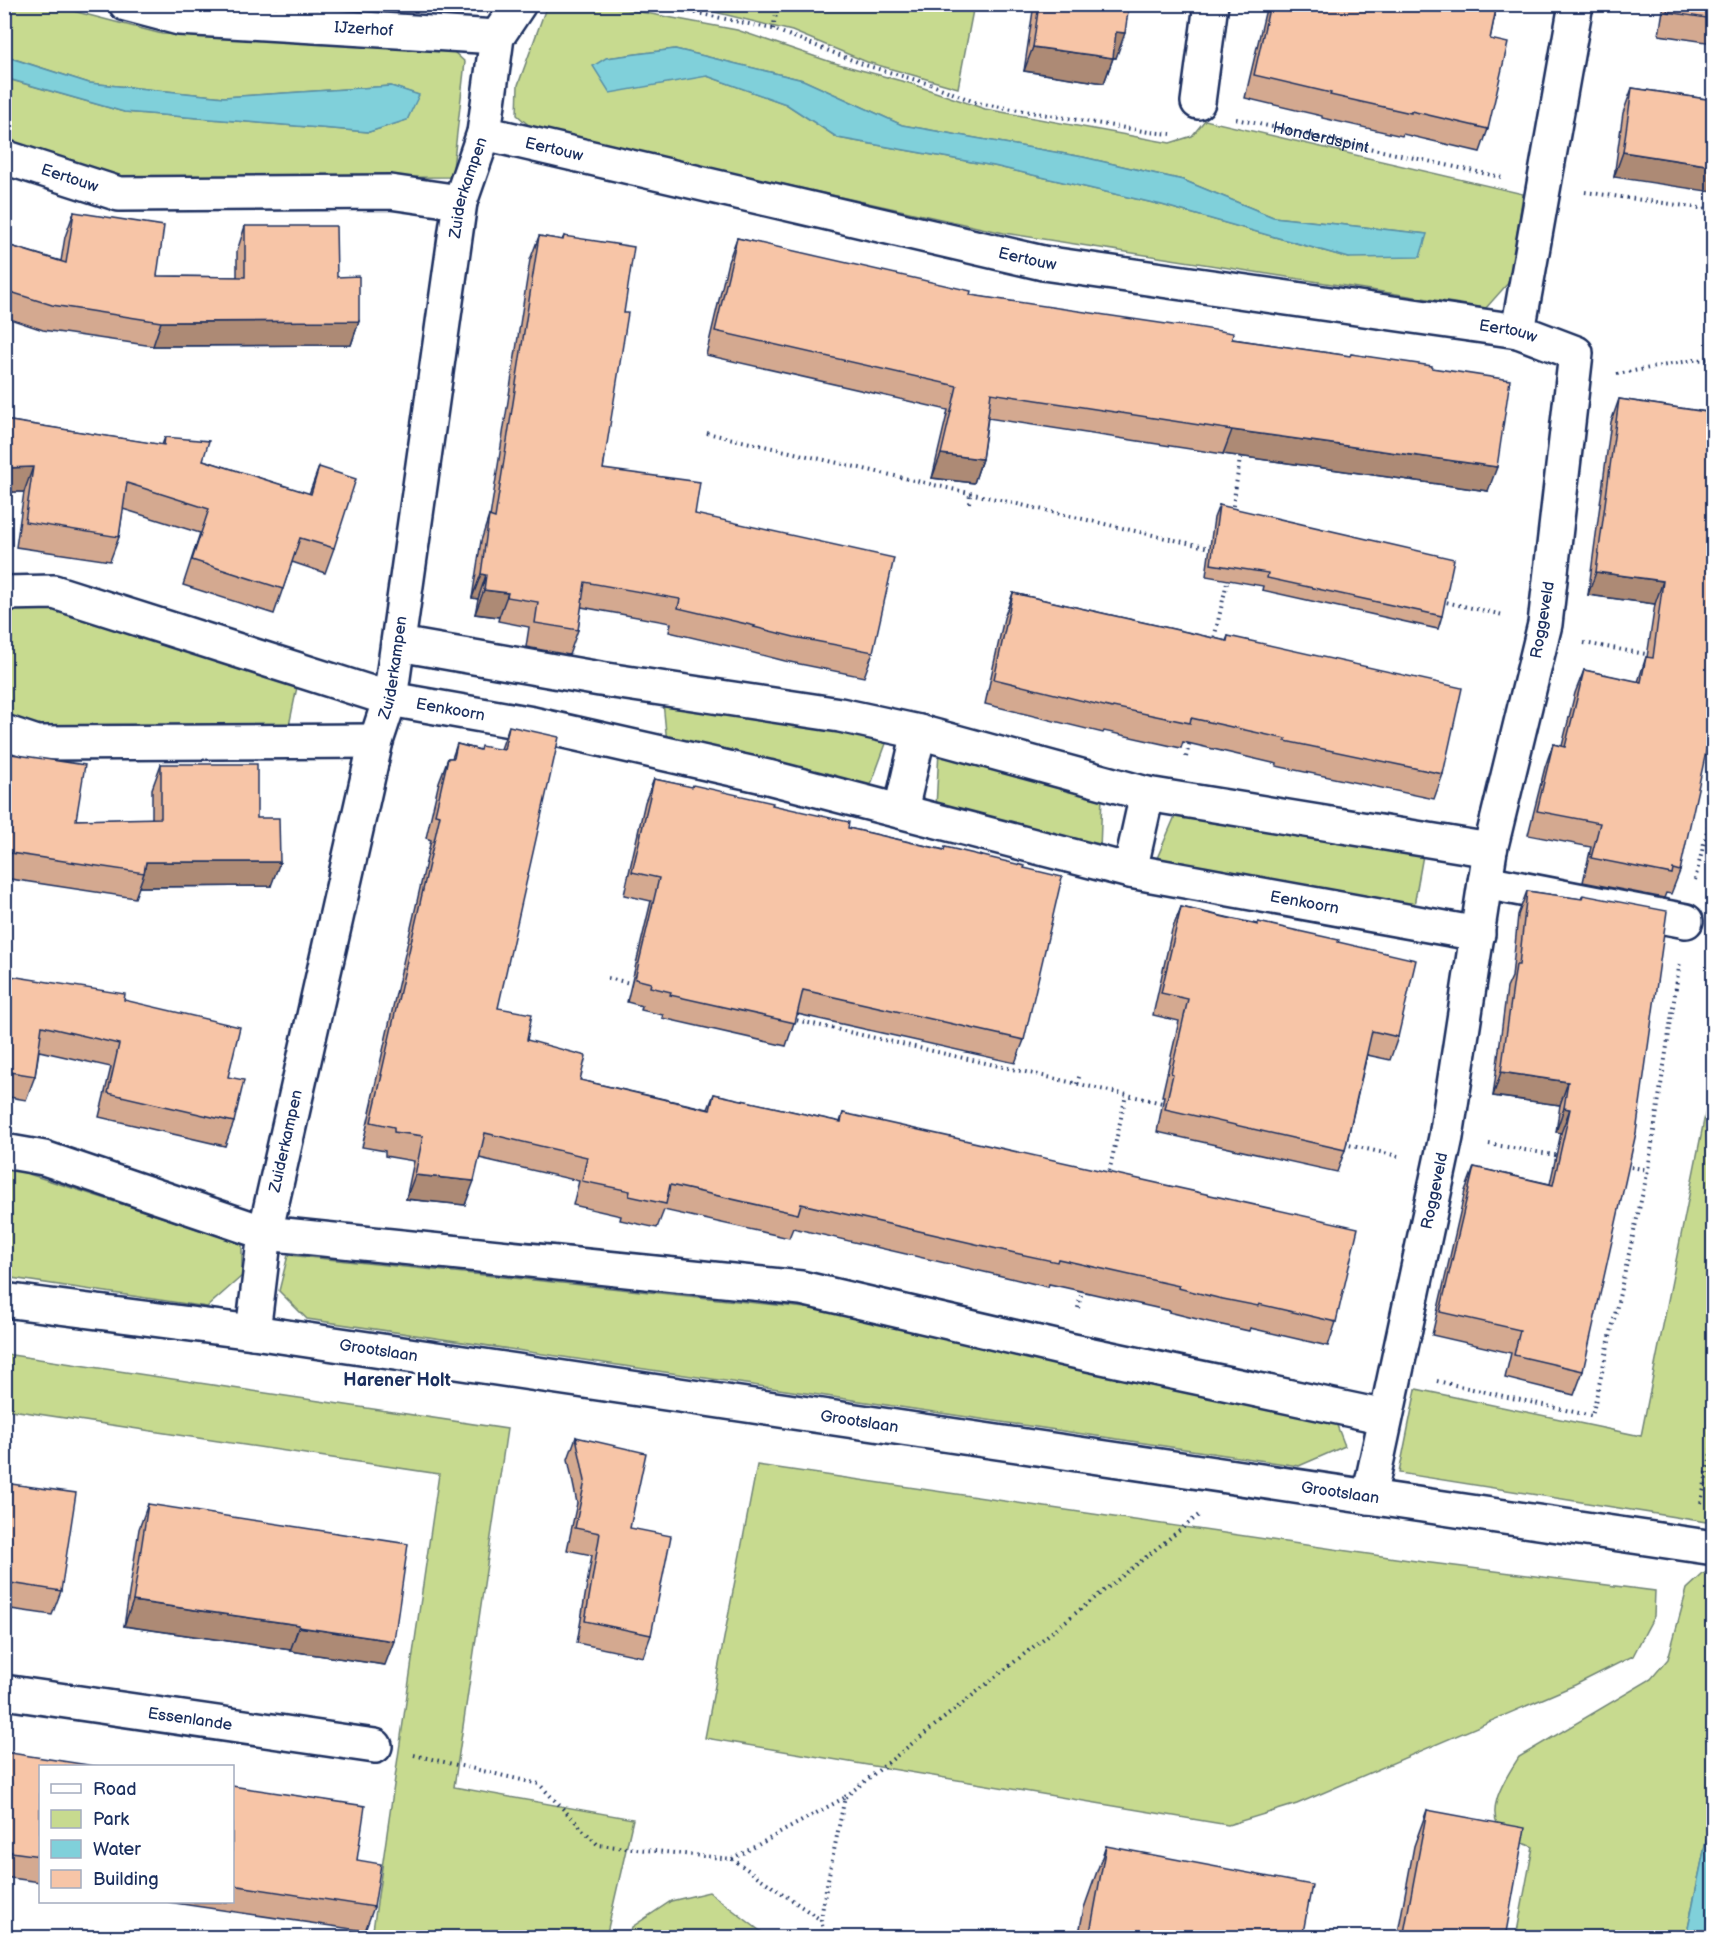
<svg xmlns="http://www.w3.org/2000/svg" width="1718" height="1942" viewBox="0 0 1718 1942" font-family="'Balsamiq Sans',sans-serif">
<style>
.green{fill:#c7da8f;stroke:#718476;stroke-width:1.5;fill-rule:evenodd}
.water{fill:#80d0da;stroke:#5890a8;stroke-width:1.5}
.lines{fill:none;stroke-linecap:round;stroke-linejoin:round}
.minor-casing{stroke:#1b2f5e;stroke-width:38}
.path{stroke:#1b2f5e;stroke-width:4;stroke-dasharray:1.5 4.5;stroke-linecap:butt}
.minor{stroke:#fff;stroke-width:33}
.wall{fill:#d4a990;stroke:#1b2f5e;stroke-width:1.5}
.shaded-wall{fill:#ad8a75;stroke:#1b2f5e;stroke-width:1.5}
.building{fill:#f7c5a7;stroke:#1b2f5e;stroke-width:1.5}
.labels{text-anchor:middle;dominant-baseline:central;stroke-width:5;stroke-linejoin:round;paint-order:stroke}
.street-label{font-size:16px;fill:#1b2f5e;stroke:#fff}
.neighbourhood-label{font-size:18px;font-weight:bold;fill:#1b2f5e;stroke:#fff}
</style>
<rect width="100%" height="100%" fill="#fff"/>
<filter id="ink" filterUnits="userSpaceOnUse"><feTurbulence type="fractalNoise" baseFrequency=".0167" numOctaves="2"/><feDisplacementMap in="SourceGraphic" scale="12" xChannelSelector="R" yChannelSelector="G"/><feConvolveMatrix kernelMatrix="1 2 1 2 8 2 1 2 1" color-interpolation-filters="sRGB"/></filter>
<g filter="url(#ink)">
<g class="green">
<polygon points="5,4 50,5 162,34 445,44 465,62 452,177 120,179 5,140 4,78 124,112 369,132 407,120 418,95 391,86 224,97 89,83 5,56"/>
<path d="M547,5H603L737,30L831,62L909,83L985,109L1170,143L1192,136L1205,120L1523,194L1510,281L1486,308L1004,233L533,129L517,115L518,85ZM675,49L803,80L902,125L1083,157L1183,180L1273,217L1427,234L1349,258L1162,205L994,166L838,138L786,104L707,76L606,58Z"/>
<polygon points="686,5 974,5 958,88 867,62 792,31"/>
<polygon points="54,609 297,687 289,726 36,727 5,716 5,610"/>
<polygon points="663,702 888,738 869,790 667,743"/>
<polygon points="939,750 1102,796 1100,850 936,808"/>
<polygon points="1175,816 1423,855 1413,911 1155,863"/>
<polygon points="1713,1075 1713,1523 1399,1473 1416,1389 1641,1436"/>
<polygon points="4,1166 242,1243 242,1276 207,1307 5,1277"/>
<polygon points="288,1255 815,1309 1336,1423 1345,1446 1299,1466 307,1319 279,1291"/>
<polygon points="5,1354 507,1429 454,1787 633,1819 606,1937 372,1937 439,1474 5,1409"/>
<polygon points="757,1465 1423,1562 1655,1591 1654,1616 1633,1656 1575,1685 1297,1804 1228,1825 705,1738"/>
<path d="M1713,1568V1808L1686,1937H1516L1533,1847C1525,1843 1513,1841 1506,1835C1480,1815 1506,1777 1519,1757L1651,1679L1668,1659L1687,1589L1703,1574Z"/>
<polygon points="709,1892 768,1937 629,1937 632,1927 671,1901"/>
</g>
<g class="water">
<polygon points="675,49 803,80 902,125 1083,157 1183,180 1273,217 1427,234 1420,257 1349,258 1162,205 994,166 838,138 786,104 707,76 610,93 593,66 606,58"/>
<polygon points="4,56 89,83 224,97 391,86 419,95 407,120 369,132 124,112 5,78"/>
<polygon points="1713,1808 1714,1927 1711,1937 1686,1937"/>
</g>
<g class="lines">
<defs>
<g id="minor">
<path id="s2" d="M126,4L179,18L497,37"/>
<polyline points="1198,102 1211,4"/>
<path id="s3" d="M484,133L1043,263L1518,331L1576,353L1545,624L1490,850L1446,1137L1369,1497"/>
<path id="s4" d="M4,157L119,194L390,192L460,202"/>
<polyline points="1518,331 1576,4"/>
<path id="s5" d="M4,593L54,592L390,699L533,724L768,777L1130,871L1478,934"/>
<polyline points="399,644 600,679 840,715 919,732 1147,794 1490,850"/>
<polyline points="4,732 37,743 376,741"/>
<polyline points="901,810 919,732"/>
<polyline points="1130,871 1147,794"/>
<polyline points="1485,882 1686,921"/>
<polyline points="4,1151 44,1158 265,1233 801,1288 1069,1350 1385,1417"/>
<path id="s6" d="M4,1300L253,1332L1714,1548"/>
<path id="s7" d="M253,1332L265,1233L376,741L390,699L460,202L484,133L497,37L519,4"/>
<path id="s8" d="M4,1692L375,1746"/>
</g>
</defs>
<use href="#minor" class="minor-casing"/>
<g class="path">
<polyline points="654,4 773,29 865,65 933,85 977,103 1149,132 1171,134"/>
<polyline points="773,29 778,4"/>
<path id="s1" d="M1236,119L1501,177"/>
<polyline points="1585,192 1714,210"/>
<polyline points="1617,374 1694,360 1714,359"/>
<polyline points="707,433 1214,549"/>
<polyline points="969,503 970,494"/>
<polyline points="1232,512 1241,452"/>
<polyline points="1441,601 1503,615"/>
<polyline points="1213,643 1228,578"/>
<polyline points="1584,643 1651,655"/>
<polyline points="1186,757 1190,741"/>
<polyline points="1695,880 1714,802"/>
<polyline points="608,978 634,984"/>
<polyline points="791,1019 1167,1104"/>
<polyline points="1077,1084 1080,1074"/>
<polyline points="1344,1144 1398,1156"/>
<polyline points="1489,1144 1561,1156"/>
<polyline points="1625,1166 1648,1170"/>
<polyline points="1108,1177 1126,1095"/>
<polyline points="1078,1308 1083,1286"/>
<polyline points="1437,1381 1592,1416 1648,1170 1680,961"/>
<polyline points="1701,1503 1714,1438"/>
<polyline points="414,1755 539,1784 598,1845 732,1859 844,1798"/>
<polyline points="732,1859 821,1920"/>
<polyline points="825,1938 821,1920 824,1899 845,1797 1200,1514"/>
</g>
<use href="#minor" class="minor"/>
</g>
<g class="wall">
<polygon points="1034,4 1129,4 1116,58 1113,58 1104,83 1024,71"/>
<polygon points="1268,4 1497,4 1490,39 1488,129 1480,152 1403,134 1402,136 1322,118 1322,116 1245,98 1265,13"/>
<polygon points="1664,4 1713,4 1713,43 1659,35"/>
<polygon points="1632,88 1713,100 1614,177 1623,113"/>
<polygon points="74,212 157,276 237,277 237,251 245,226 337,277 359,321 351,345 153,346 43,330 4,317 4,244 61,261 65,237"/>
<polygon points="539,236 562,240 564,236 624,313 603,469 695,514 873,652 864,677 785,661 746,651 746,650 669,632 671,623 581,607 578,630 569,655 526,647 529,627 498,621 499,617 475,614 478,599 472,598 481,541 489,516 490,517 530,260"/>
<polygon points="737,238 970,295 1232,339 1350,356 1351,354 1432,368 1488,491 1223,454 988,418 982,459 974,483 932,478 948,410 706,355 728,262"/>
<polygon points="1619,399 1713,413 1680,871 1671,894 1666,893 1664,898 1583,882 1591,847 1528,835 1545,767 1553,744 1562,746 1575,693 1584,670 1638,682 1646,657 1647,657 1655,604 1588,595 1611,422"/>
<polygon points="4,420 162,445 165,437 203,460 309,494 319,467 334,548 325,573 292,562 274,614 183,585 200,533 123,509 119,537 110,561 16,547 24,492 4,492"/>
<polygon points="1219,505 1442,616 1438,629 1262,590 1263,586 1206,576 1214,518"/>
<polygon points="1013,593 1226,641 1228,636 1443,774 1434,799 1276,766 1277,764 1183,742 1181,748 1104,731 1103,733 985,704 1004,618"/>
<polygon points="509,726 498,1008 527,1040 580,1080 708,1109 714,1094 840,1122 843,1113 1336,1322 1328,1346 1250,1328 1249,1331 1209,1322 1169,1312 1170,1311 1049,1284 1048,1287 1006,1277 793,1228 789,1238 664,1210 657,1228 620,1220 621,1216 573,1205 579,1181 479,1158 465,1205 406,1199 414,1161 385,1156 385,1151 362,1147 373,1100 372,1099 431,840 426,838 439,782 448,758 452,758 457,744 480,750 501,749"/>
<polygon points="4,753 76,820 152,819 152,789 161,764 257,818 271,886 139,887 135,898 4,878"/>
<polygon points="654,779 772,805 848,828 1024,868 1024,1040 1015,1063 797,1014 786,1046 662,1018 663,1015 641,1010 642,1006 627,1002 651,901 624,895 645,802"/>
<polygon points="1527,891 1581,899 1583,895 1583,1371 1574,1395 1505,1378 1511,1353 1432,1335 1465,1191 1474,1167 1550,1184 1561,1133 1556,1132 1560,1105 1493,1096 1507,988 1512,977 1518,915"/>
<polygon points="1181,907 1257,924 1258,922 1338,942 1398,1037 1390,1060 1367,1055 1345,1150 1337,1172 1157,1132 1164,1096 1162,1096 1179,1021 1153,1015 1172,930"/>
<polygon points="4,975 124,1000 228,1077 234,1122 225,1146 99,1117 111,1067 39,1051 35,1076 26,1100 4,1096"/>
<polygon points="576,1437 630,1528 651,1635 643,1657 577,1643 592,1555 567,1550 577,1503 568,1459"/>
<polygon points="4,1483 61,1591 52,1615 4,1608"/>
<polygon points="148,1504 385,1665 290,1651 291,1650 124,1626 139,1529"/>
<polygon points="4,1752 40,1767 40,1882 4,1877"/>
<polygon points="232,1786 357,1860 374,1907 365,1931 168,1902 232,1902"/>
<polygon points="1427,1810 1505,1938 1397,1938 1414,1846"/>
<polygon points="1106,1846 1302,1938 1078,1938 1084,1908"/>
</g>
<g class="shaded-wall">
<polygon points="1116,32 1125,33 1116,58 1107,57"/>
<polygon points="1033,47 1113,58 1104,83 1024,71"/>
<polygon points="1623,152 1713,166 1713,192 1614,177"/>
<polygon points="359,321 351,345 153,346 161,322"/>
<polygon points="1232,430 1497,467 1488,491 1223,454"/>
<polygon points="941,454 982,459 974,483 932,478"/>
<polygon points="33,467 24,492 4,492 5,468"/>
<polygon points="1596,572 1663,581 1655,604 1588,595"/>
<polygon points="481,574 486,575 478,599 472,598"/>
<polygon points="484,590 508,593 499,617 475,614"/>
<polygon points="146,862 280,862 271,886 139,887 144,873"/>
<polygon points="1501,1072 1568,1082 1560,1105 1493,1096"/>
<polygon points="1564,1108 1570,1109 1561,1133 1556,1132"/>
<polygon points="415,1175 474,1181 465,1205 406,1199"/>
<polygon points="133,1601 299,1625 291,1650 124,1626"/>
<polygon points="299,1627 394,1641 385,1665 290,1651"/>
</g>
<g class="building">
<polygon points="1039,4 1129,4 1125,33 1116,32 1113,58 1033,47"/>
<polygon points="1270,4 1497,4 1490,39 1508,43 1488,129 1411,111 1411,113 1330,95 1331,93 1254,75"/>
<polygon points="1669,4 1713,4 1713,19 1667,12"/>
<polygon points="1632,88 1713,100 1713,166 1623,152"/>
<polygon points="74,212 164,226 157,276 245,277 245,226 336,226 337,277 359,276 359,321 161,322 52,305 4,290 4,244 66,263"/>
<polygon points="539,236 563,240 564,236 634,247 624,313 628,313 603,469 700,482 695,514 894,558 873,652 794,637 754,627 755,626 678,608 680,599 585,582 578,630 535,623 538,602 507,597 508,593 484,590 486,575 481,574 489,516 495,518"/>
<polygon points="737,238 971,291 970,295 1173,325 1190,326 1233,333 1232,339 1350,356 1351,354 1432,366 1432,368 1510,380 1497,467 1232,430 991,393 982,459 941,454 957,386 715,331"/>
<polygon points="1619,399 1713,413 1713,720 1680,871 1673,869 1672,874 1591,858 1600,823 1537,811 1553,744 1565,747 1584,670 1641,682 1646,657 1653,658 1663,581 1596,572"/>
<polygon points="4,420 164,445 165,437 209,441 203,460 311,494 319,467 356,479 334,548 300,538 283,589 192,560 209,509 127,483 119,537 25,522 33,467 4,468"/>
<polygon points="1219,505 1454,559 1442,616 1267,578 1268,573 1211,564"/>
<polygon points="1013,593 1227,641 1228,636 1462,688 1443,774 1285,741 1286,739 1191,718 1190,723 1113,707 1112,708 994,679"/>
<polygon points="509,726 559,737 498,1008 532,1014 527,1040 586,1056 580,1080 710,1110 714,1094 841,1122 843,1113 1358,1228 1336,1322 1259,1304 1258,1306 1218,1298 1178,1288 1179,1286 1058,1259 1057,1262 1015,1253 801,1204 798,1214 670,1185 666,1204 629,1196 630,1191 582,1181 587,1157 485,1133 474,1181 415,1175 423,1136 394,1132 394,1127 371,1122 382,1075 381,1075 440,815 435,814 448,758 454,758 457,744 480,750 481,746 504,750"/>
<polygon points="4,753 85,765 76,820 161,818 161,764 257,764 257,818 279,818 280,862 146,862 144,873 4,852"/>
<polygon points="654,779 692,787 693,785 773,803 772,805 849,822 848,828 944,850 945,847 1025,866 1024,868 1062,877 1024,1040 803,990 795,1023 670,995 671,992 650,987 651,983 635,979 659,878 632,872"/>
<polygon points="1527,891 1582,899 1583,895 1667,911 1636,1133 1583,1371 1514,1355 1520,1330 1440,1312 1474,1167 1553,1185 1570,1109 1564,1108 1568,1082 1501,1072 1516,965 1519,965"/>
<polygon points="1181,907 1258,925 1258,922 1339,940 1338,942 1416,960 1398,1037 1372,1031 1345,1150 1165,1109 1173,1074 1171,1073 1188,999 1161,993"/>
<polygon points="4,975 125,994 124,1000 240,1027 228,1077 244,1080 234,1122 108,1093 119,1044 42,1026 35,1076 4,1071"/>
<polygon points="576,1437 646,1453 630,1528 671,1536 651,1635 585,1621 600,1533 575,1528 585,1481"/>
<polygon points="4,1483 76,1493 61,1591 4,1582"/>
<polygon points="148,1504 408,1544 394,1641 299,1627 299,1625 133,1601"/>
<polygon points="4,1752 101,1767 40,1767 40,1856 4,1851"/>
<polygon points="232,1786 365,1806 357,1860 381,1864 374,1907 232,1885"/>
<polygon points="1427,1810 1525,1828 1505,1938 1403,1938"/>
<polygon points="1106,1846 1312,1885 1302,1938 1089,1938"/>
</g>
</g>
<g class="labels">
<g class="street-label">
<text stroke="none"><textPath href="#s2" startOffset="240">IJzerhof</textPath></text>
<text stroke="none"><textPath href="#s1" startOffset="87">Honderdspint</textPath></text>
<text stroke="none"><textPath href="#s3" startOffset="72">Eertouw</textPath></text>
<text stroke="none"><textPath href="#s4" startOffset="69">Eertouw</textPath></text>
<text stroke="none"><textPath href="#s7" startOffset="1166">Zuiderkampen</textPath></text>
<text stroke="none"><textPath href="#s3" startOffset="558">Eertouw</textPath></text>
<text stroke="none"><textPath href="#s3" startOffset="1044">Eertouw</textPath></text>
<text transform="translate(1543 620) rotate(-80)">Roggeveld</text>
<text stroke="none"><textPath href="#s7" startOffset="680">Zuiderkampen</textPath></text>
<text stroke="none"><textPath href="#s5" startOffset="464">Eenkoorn</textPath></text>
<text stroke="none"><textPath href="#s5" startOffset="1340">Eenkoorn</textPath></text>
<text stroke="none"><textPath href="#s7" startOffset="194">Zuiderkampen</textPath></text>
<text transform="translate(1435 1191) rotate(-78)">Roggeveld</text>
<text stroke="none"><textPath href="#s6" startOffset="378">Grootslaan</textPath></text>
<text stroke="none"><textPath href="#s6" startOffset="864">Grootslaan</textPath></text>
<text stroke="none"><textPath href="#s6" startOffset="1350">Grootslaan</textPath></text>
<text stroke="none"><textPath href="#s8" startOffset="188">Essenlande</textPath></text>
</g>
<g class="neighbourhood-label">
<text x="397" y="1380">Harener Holt</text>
</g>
</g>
<rect width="1718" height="1942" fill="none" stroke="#fff" stroke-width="24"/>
<rect x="12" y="12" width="1694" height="1918" fill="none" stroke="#1b2f5e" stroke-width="2" filter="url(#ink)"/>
<rect x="39" y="1765" width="195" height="138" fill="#ffffff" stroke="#a4acbf" stroke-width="1.5"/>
<rect x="51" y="1784" width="30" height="9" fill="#ffffff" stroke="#a4acbf" stroke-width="1.5"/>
<text x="93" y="1795" font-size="18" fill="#1b2f5e">Road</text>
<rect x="51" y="1810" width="30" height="18" fill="#c7da8f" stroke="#a4acbf" stroke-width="1.5"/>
<text x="93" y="1825" font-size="18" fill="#1b2f5e">Park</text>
<rect x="51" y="1840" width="30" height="18" fill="#80d0da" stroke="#a4acbf" stroke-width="1.5"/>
<text x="93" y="1855" font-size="18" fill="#1b2f5e">Water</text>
<rect x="51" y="1870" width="30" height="18" fill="#f7c5a7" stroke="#a4acbf" stroke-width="1.5"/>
<text x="93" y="1885" font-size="18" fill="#1b2f5e">Building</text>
</svg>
